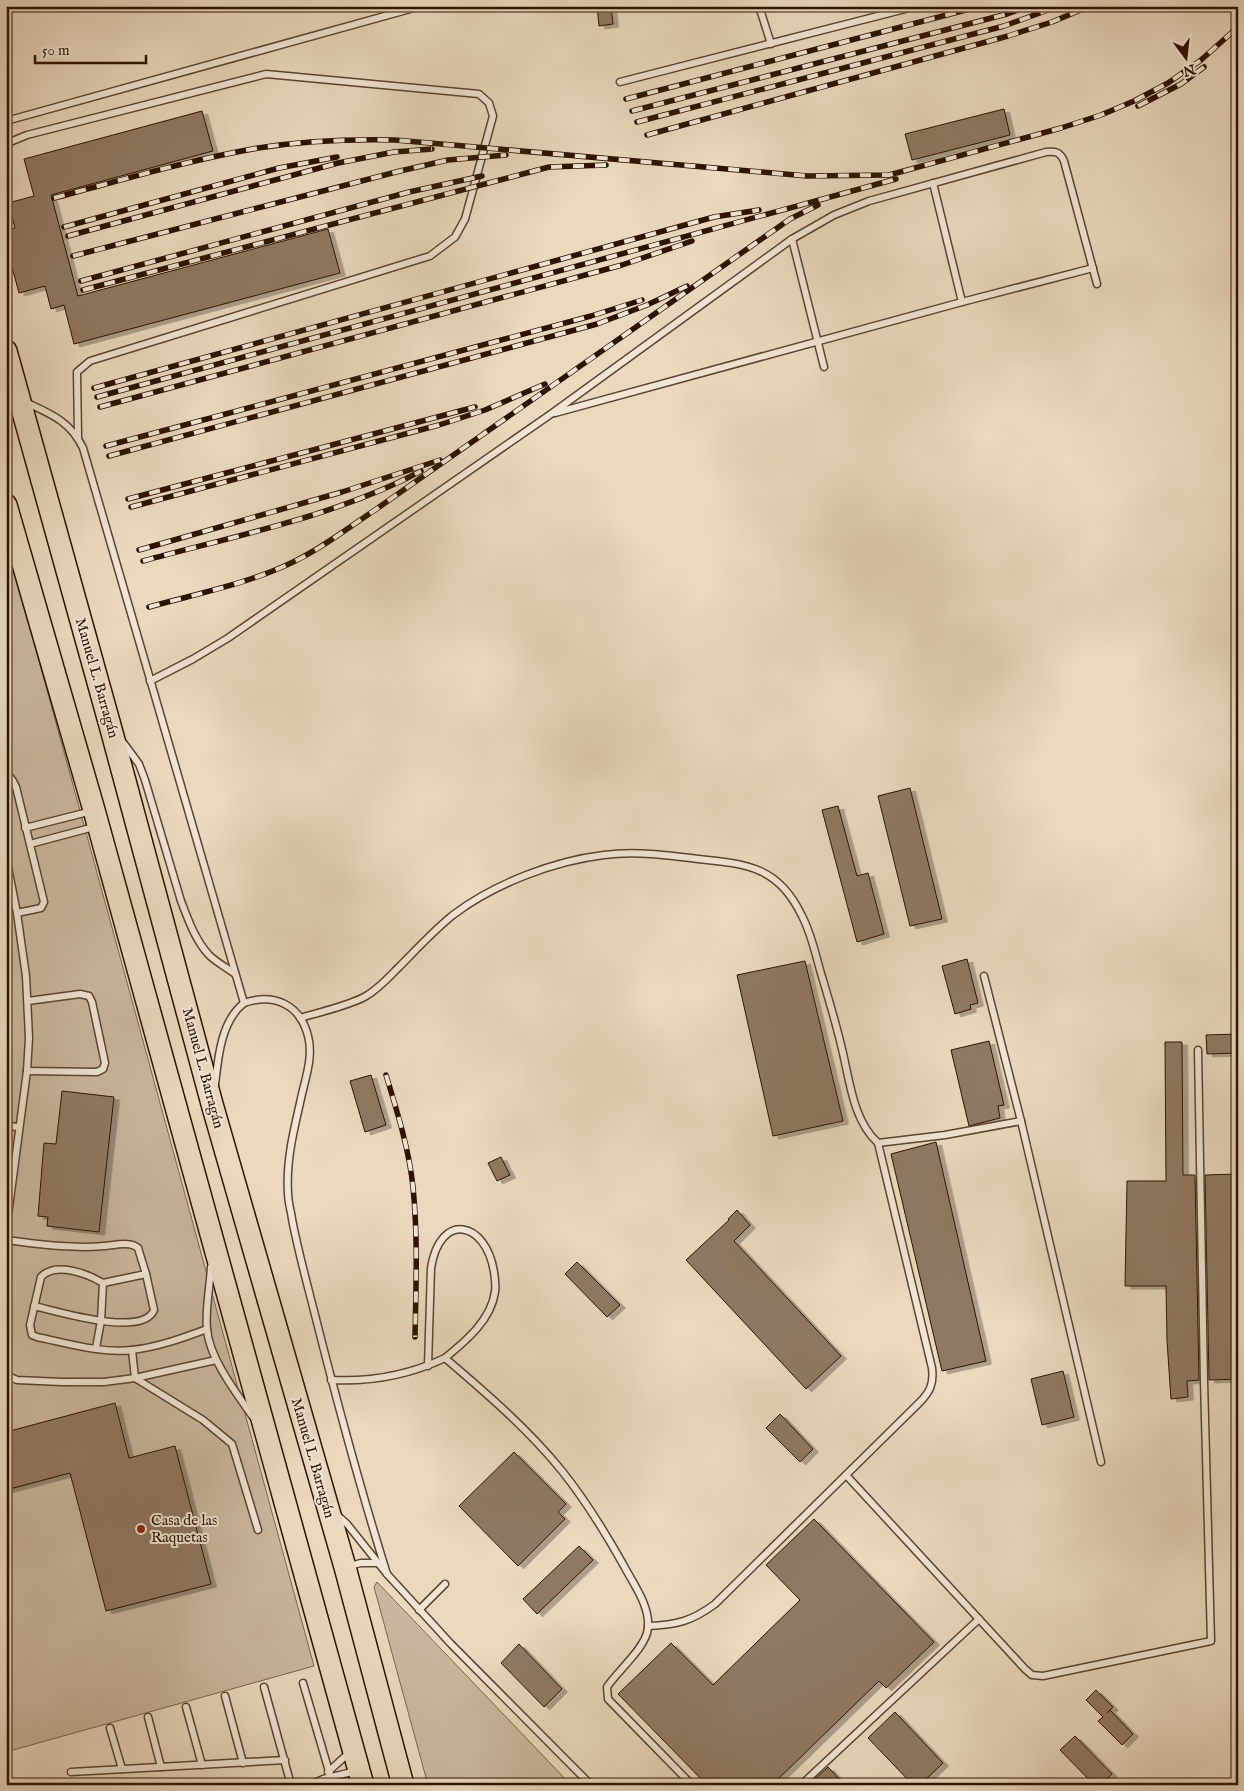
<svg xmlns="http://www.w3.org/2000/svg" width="1244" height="1791" viewBox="0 0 1244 1791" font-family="'IM FELL English',serif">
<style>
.green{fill:#cab79f;stroke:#7c6450}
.building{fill:#8f7963;stroke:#2d1200;filter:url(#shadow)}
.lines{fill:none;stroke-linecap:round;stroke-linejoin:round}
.service-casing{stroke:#5c4430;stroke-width:9}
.trunk-casing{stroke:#2d1200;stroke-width:24}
.service{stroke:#f1e6d5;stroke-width:6}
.trunk{stroke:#ead9bf;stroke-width:21}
.rail-casing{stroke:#2d1200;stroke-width:5.5}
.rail{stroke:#f1e6d5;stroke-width:4;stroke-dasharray:11;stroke-linecap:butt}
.poi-dot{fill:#8f2418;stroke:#f1e6d5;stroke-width:2}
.labels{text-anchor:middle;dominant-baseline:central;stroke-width:4;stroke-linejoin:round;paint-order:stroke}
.street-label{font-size:15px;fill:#2d1200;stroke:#f1e6d5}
.poi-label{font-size:15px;fill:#2d1200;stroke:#f1e6d5;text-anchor:start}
</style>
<defs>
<filter id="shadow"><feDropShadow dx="5.5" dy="3" stdDeviation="0" flood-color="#0004"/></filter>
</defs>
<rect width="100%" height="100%" fill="#ead9bf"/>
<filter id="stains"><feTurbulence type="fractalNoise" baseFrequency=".004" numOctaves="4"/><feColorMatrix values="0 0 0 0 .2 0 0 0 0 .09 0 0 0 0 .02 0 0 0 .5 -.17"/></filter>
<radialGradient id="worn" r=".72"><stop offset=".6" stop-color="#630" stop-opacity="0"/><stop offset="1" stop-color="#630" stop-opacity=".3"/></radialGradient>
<g class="green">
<polygon points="6,540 314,1666 6,1752"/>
<polygon points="377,1582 571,1785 428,1785 374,1587"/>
</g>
<g class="building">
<polygon points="597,6 611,6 613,24 599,26"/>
<polygon points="1004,109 1010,135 912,160 905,134"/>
<polygon points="202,111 213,151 51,195 78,296 328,229 340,273 74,344 64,305 51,309 45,286 19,293 6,245 6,230 15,228 8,203 34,196 24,159"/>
<polygon points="910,788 942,919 910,926 878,796"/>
<polygon points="838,806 857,876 868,873 884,934 857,942 822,810"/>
<polygon points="967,959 978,1003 970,1005 971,1009 955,1014 942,966"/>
<polygon points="805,961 843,1121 773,1136 737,975"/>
<polygon points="1238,1034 1238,1053 1207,1054 1206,1035"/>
<polygon points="989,1041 1004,1105 998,1106 1000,1118 969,1126 951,1050"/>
<polygon points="1165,1042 1182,1042 1183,1175 1195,1175 1199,1380 1187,1381 1188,1397 1171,1399 1167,1341 1166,1286 1125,1286 1127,1181 1166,1181"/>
<polygon points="371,1075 386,1125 365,1132 350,1081"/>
<polygon points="62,1091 114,1097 99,1232 47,1226 48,1217 38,1216 44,1143 56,1144"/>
<polygon points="936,1142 986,1361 942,1371 891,1154"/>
<polygon points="501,1157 510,1175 497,1181 488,1163"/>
<polygon points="1238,1174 1238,1379 1209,1380 1205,1175"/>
<polygon points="737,1210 750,1225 734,1241 841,1356 806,1389 686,1260 729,1220 728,1219"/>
<polygon points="577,1262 620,1305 607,1317 565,1274"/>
<polygon points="1063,1371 1074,1417 1042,1425 1031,1379"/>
<polygon points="115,1403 129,1458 175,1446 211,1584 106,1611 70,1473 6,1490 6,1432"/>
<polygon points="780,1414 813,1449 800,1462 766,1428"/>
<polygon points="514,1452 566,1504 558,1512 565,1519 518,1566 459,1506"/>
<polygon points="814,1519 934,1642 886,1688 879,1681 772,1785 707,1785 618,1694 671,1643 713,1685 800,1600 766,1565"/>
<polygon points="579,1546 593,1560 537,1614 523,1599"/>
<polygon points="519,1644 562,1689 544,1707 501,1663"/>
<polygon points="1096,1690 1113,1707 1107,1713 1110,1710 1133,1734 1122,1745 1098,1721 1103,1717 1086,1700"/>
<polygon points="895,1712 943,1763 920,1785 913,1785 868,1738"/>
<polygon points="1075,1736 1112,1774 1101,1785 1094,1785 1060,1750"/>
<polygon points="828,1767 845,1785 809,1785 813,1781"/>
</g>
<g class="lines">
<defs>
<g id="service">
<polyline points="759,6 771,44"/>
<polyline points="620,82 917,6"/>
<polyline points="6,121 421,6"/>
<polyline points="6,149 10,142 27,135 266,74 479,94 489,103 493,116 465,219 455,237 430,256 90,361 77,372 78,437"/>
<polyline points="933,183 962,302"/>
<polyline points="792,239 824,367"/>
<path d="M25,402C51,414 70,421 83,448L244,1003C274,993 300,1004 308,1036C314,1058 304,1082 300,1103C293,1133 286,1163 288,1193C288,1202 291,1211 292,1219C298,1251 307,1283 315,1315C337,1402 360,1488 387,1574"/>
<polyline points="555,413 962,302 1093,268"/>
<path d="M150,681L193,659L228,638L551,414L792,239L834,215L869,201L1046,152C1056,151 1060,152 1064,161L1097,284"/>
<path d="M122,741L139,764L145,780L181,901C188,919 195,940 209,955C216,962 227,968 235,974"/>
<polyline points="6,772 13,781 16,787 44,902 41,908 17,913"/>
<polyline points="25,828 92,811"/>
<polyline points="30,844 94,827"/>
<polyline points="6,857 17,913 26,976 29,1038 27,1071 6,1230"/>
<polyline points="984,976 1021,1121 1101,1462"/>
<path d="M300,1018C319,1012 349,1006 366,996C378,989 387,979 397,969C415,951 433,931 453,915C494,884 553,861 604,855C635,851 667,855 698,859C748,864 779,867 802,916C811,933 815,952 820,970C828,997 836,1023 842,1049C850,1082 853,1120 878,1143"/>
<polyline points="27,1071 97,1072 103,1069 105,1063 92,1002 89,996 80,994 28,1001"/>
<path d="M215,1085C218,1058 221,1021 244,1003"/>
<polyline points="6,1126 19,1127"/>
<path d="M6,1240C39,1244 71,1249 104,1246C115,1245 130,1241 138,1248L146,1274L103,1283"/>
<path d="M211,1267C210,1287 205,1310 207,1329C209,1358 237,1394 253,1417"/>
<path d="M34,1306C56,1311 143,1338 154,1310L146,1274"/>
<path d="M96,1348L101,1321L103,1283C88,1274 55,1261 41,1277L30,1325L32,1335L37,1337C66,1343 103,1354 132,1350C158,1347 183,1338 207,1329"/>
<polyline points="132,1350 135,1378 203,1420 232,1444 258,1530"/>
<path d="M428,1366L431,1268C440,1211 486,1221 494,1272C495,1278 496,1285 495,1292C491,1320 466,1341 445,1358"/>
<polyline points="6,1375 17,1380 62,1382 104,1382 135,1378 216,1360"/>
<path d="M331,1380C370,1382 409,1375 445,1358C486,1393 528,1429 562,1471C586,1501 605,1532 624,1566C634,1585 650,1606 648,1628C646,1648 618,1670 607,1687L608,1699L692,1785"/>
<polyline points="846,1475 1025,1669 1032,1675 1043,1676 1211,1641 1204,1381 1198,1050"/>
<polyline points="337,1515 347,1524 387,1574 451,1644 591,1785"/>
<polyline points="349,1566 361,1563 377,1563"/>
<polyline points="419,1610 445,1584"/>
<path d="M648,1626C677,1625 692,1621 715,1604L919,1403C930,1392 934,1384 932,1368L878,1143L945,1135L1021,1121"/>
<polyline points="303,1683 333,1785"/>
<polyline points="264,1687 291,1785"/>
<polyline points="225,1696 243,1763"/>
<polyline points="186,1707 202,1765"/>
<polyline points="148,1717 161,1767"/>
<polyline points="110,1728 122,1769"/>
<polyline points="71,1772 285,1760"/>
<polyline points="328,1772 350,1752"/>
<polyline points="310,1785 323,1779 356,1771"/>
<polyline points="801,1785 979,1619"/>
</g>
<g id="trunk">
<polyline points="6,351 111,729 212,1104 345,1567 403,1785"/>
<polyline points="6,505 94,810 363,1785"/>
</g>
</defs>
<use href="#service" class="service-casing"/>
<use href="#trunk" class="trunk-casing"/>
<use href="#service" class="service"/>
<use href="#trunk" class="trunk"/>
<defs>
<g id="rail">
<polyline points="626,99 981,6"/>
<polyline points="1138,106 1181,84 1204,67"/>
<polyline points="632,111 1007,14 1029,6"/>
<polyline points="637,122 1004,26 1059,6"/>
<polyline points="647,135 1008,36 1052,22 1090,6"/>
<path d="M54,198C122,180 189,160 258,148C303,141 349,139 395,140L807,176L889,175L1061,128L1101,115L1134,101L1168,83L1201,60L1238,27"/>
<polyline points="64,227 279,168 337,157"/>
<polyline points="68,236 338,163 394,152 432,149"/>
<polyline points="73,256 400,171 448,160 506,155"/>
<polyline points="81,281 409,192 482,176"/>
<polyline points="83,290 549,167 606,165"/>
<polyline points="94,388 714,217 759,210"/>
<polyline points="97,397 896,179"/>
<polyline points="100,407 622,265 692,241"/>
<polyline points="106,446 591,316 642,300"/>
<polyline points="109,456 597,324 647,305 687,286"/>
<polyline points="128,499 475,407"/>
<polyline points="131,507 439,425 485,410 545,384"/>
<polyline points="139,550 342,492 440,460"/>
<path d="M143,561C234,536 337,516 421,471"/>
<path d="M149,607C196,594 247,584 291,563C321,549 348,528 375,510L790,219L818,205"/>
<path d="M386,1075C397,1111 409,1149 413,1187C418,1237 416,1287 415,1337"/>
</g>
</defs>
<use href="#rail" class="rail-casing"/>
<use href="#rail" class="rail"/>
</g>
<circle class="poi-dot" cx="141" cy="1529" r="5"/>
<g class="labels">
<g class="street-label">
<text transform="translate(97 678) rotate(74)">Manuel L. Barragán</text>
<text transform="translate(203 1068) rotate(75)">Manuel L. Barragán</text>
<text transform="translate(313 1458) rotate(74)">Manuel L. Barragán</text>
</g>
<g class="poi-label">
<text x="151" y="1520">Casa de las<tspan x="151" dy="17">Raquetas</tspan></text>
</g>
</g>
<rect width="1244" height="1791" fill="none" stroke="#ead9bf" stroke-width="25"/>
<rect x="8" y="8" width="1229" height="1776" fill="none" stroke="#2d1200" stroke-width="2.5"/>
<rect x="12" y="12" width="1219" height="1766" fill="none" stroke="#2d1200"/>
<g transform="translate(1186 58) rotate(165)" stroke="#f1e6d5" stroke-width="4" paint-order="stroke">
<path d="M0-4L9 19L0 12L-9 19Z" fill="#2d1200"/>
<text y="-8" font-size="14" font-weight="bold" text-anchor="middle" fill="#2d1200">N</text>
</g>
<path d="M35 55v8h111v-8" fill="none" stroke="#2d1200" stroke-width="2.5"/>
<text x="42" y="55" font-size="15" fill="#2d1200" stroke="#f1e6d5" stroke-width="4" paint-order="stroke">50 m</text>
<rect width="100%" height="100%" filter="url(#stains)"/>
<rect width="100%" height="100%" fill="url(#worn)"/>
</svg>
